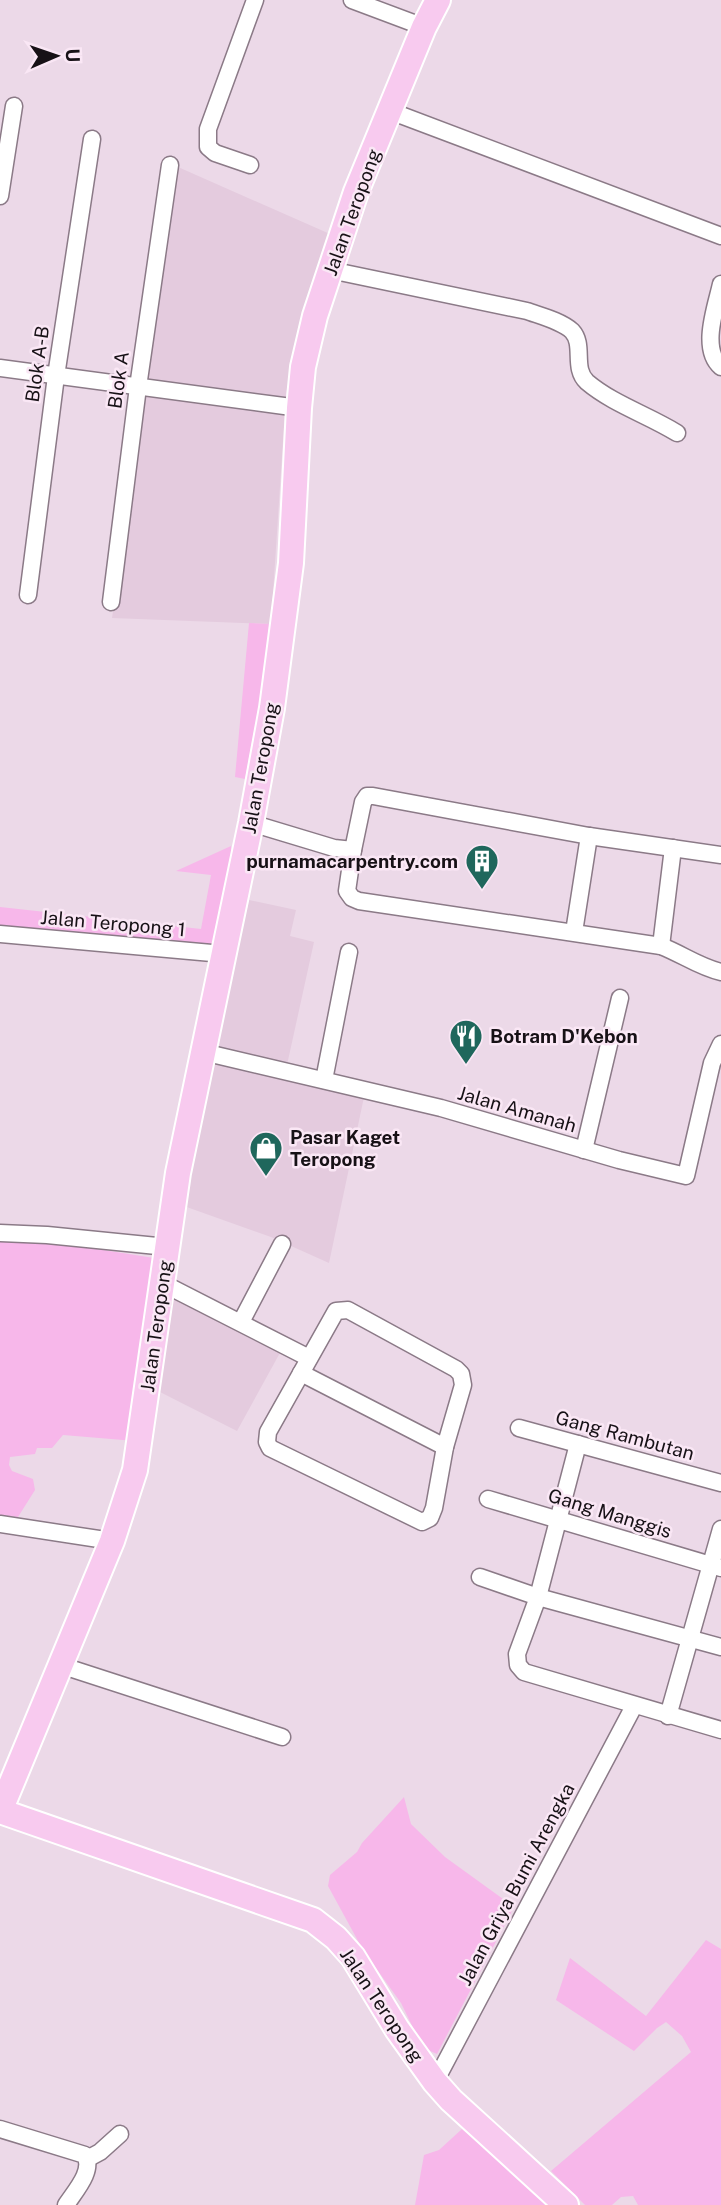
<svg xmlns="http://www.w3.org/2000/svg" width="721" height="2205" viewBox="0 0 721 2205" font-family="'Public Sans',sans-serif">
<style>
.built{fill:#e4cbde}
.green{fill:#f7b7ea}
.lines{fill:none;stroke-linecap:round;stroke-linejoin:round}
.street-casing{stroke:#8b7a87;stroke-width:19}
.primary-casing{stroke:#fff;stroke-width:28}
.street{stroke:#fff;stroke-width:16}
.primary{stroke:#f8caef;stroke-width:24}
.labels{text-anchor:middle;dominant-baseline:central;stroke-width:5;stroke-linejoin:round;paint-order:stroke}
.street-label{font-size:19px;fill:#171116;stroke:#fae7f5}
.poi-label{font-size:19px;font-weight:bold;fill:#171116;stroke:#fae7f5;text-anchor:start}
</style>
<rect width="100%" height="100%" fill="#ecd9e8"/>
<g class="built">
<polygon points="178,167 330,234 296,339 286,395 271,624 112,618"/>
<polygon points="249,900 296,910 290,936 314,942 287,1065 214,1050"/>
<polygon points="208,1062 364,1097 329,1263 271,1237 181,1205"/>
<polygon points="171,1296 281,1351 237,1431 158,1391"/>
</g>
<g class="green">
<polygon points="249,623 271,624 262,689 245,779 235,777"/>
<polygon points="231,846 232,856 217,940 212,949 0,929 0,907 201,929 211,875 176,871"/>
<polygon points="0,1240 72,1245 154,1258 135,1441 63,1435 52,1448 37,1448 35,1454 10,1457 9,1465 12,1471 33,1479 35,1490 18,1517 0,1515"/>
<polygon points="404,1797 411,1824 445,1857 514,1907 437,2054 423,2048 401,2003 363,1950 328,1886 330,1875 357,1852 362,1843"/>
<polygon points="706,1940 721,1949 721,2205 638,2205 633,2196 621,2197 612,2205 585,2205 551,2171 691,2052 682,2036 666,2022 657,2028 634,2051 556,2000 570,1958 646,2016"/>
<polygon points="462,2129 551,2205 415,2205 424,2155 439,2150"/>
</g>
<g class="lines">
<defs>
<g id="street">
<polyline points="352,0 424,27"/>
<polyline points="390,111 721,236"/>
<polyline points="250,165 215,153 208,147 208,129 255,0"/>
<polyline points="0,196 14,106"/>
<path d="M330,270L527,311C541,316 561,321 572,331C585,345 572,368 587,382C613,404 648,415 677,433"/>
<path d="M721,284C716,307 700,349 721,367"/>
<polyline points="0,368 299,408"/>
<polyline points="28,595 56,376 92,139"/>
<polyline points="111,602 138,387 170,165"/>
<path d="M251,823L334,848L353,850L347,891L352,898L359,901L661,946C682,954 699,967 721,972"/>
<polyline points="353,850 363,802 367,796 373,796 589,836 721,855"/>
<polyline points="574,932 589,836"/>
<polyline points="0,934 223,954"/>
<polyline points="661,946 673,848"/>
<polyline points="203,1052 441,1108 619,1160 686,1176 712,1063 721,1044"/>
<polyline points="324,1080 349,952"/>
<polyline points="584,1150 620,998"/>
<polyline points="0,1233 47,1235 167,1247"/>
<polyline points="164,1284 309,1358"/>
<polygon points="348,1310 456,1369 461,1374 463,1385 445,1447 434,1508 430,1518 422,1522 270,1448 267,1442 268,1432 336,1311"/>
<polyline points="241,1322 282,1244"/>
<polyline points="301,1373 445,1447"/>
<polyline points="519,1428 721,1483"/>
<polyline points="578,1444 538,1597 517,1654 518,1665 524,1672 721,1730"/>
<polyline points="488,1499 721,1568"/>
<polyline points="0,1524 112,1541"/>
<polyline points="480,1577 538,1597 721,1647"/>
<polyline points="60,1665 282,1737"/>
<polyline points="668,1716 721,1529"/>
<polyline points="435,2082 634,1706"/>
<path d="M0,2129L85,2155C94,2171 75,2191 66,2205"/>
<polyline points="87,2159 100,2152 120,2134"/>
</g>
<polyline id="primary" points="438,0 424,27 356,192 315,316 303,367 299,408 291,563 272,708 251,823 178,1173 135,1470 112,1541 0,1811 313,1920 336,1938 353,1957 397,2029 435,2082 451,2100 566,2205"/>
</defs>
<use href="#street" class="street-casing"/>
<use href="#primary" class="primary-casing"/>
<use href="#street" class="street"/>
<use href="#primary" class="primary"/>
</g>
<defs>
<symbol id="building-pin" viewBox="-11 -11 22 30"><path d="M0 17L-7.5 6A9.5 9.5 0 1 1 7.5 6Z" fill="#1f675c" stroke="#fae7f5"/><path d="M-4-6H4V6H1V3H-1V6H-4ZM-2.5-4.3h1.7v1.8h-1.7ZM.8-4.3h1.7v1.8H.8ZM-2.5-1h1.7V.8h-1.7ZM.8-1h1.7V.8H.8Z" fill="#fff"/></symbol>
<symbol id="restaurant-pin" viewBox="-11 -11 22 30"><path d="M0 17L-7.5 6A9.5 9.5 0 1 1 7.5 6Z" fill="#1f675c" stroke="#fae7f5"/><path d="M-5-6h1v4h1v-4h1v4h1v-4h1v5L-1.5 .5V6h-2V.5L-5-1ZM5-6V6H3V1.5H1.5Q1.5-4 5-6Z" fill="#fff"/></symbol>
<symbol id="shop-pin" viewBox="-11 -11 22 30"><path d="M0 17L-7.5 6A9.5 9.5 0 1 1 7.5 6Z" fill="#1f675c" stroke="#fae7f5"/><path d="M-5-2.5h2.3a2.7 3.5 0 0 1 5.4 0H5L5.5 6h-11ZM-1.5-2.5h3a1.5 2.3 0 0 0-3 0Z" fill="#fff"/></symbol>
</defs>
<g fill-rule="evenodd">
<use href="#building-pin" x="463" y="842" width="38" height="52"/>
<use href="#restaurant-pin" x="447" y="1017" width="38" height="52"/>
<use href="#shop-pin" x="247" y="1129" width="38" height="52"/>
</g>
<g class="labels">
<g class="street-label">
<text transform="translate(352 212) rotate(-70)">Jalan Teropong</text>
<text transform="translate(37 364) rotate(-82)">Blok A-B</text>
<text transform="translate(118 380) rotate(-82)">Blok A</text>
<text transform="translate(260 768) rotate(-80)">Jalan Teropong</text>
<text transform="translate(113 923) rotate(5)">Jalan Teropong 1</text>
<text transform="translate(517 1109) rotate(16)">Jalan Amanah</text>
<text transform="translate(156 1326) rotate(-82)">Jalan Teropong</text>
<text transform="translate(625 1435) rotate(15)">Gang Rambutan</text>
<text transform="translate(610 1513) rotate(17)">Gang Manggis</text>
<text transform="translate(516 1884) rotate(-62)">Jalan Griya Bumi Arengka</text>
<text transform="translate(382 2005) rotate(56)">Jalan Teropong</text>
</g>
<g class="poi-label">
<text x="458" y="861" text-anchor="end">purnamacarpentry.com</text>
<text x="490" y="1036">Botram D'Kebon</text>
<text x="290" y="1137">Pasar Kaget<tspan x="290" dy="22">Teropong</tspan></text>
</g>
</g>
<g transform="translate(56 56) rotate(88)" stroke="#fae7f5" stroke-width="5" paint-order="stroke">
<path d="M0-5L12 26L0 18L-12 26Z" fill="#171116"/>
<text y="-10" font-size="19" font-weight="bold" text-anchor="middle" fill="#171116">U</text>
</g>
</svg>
